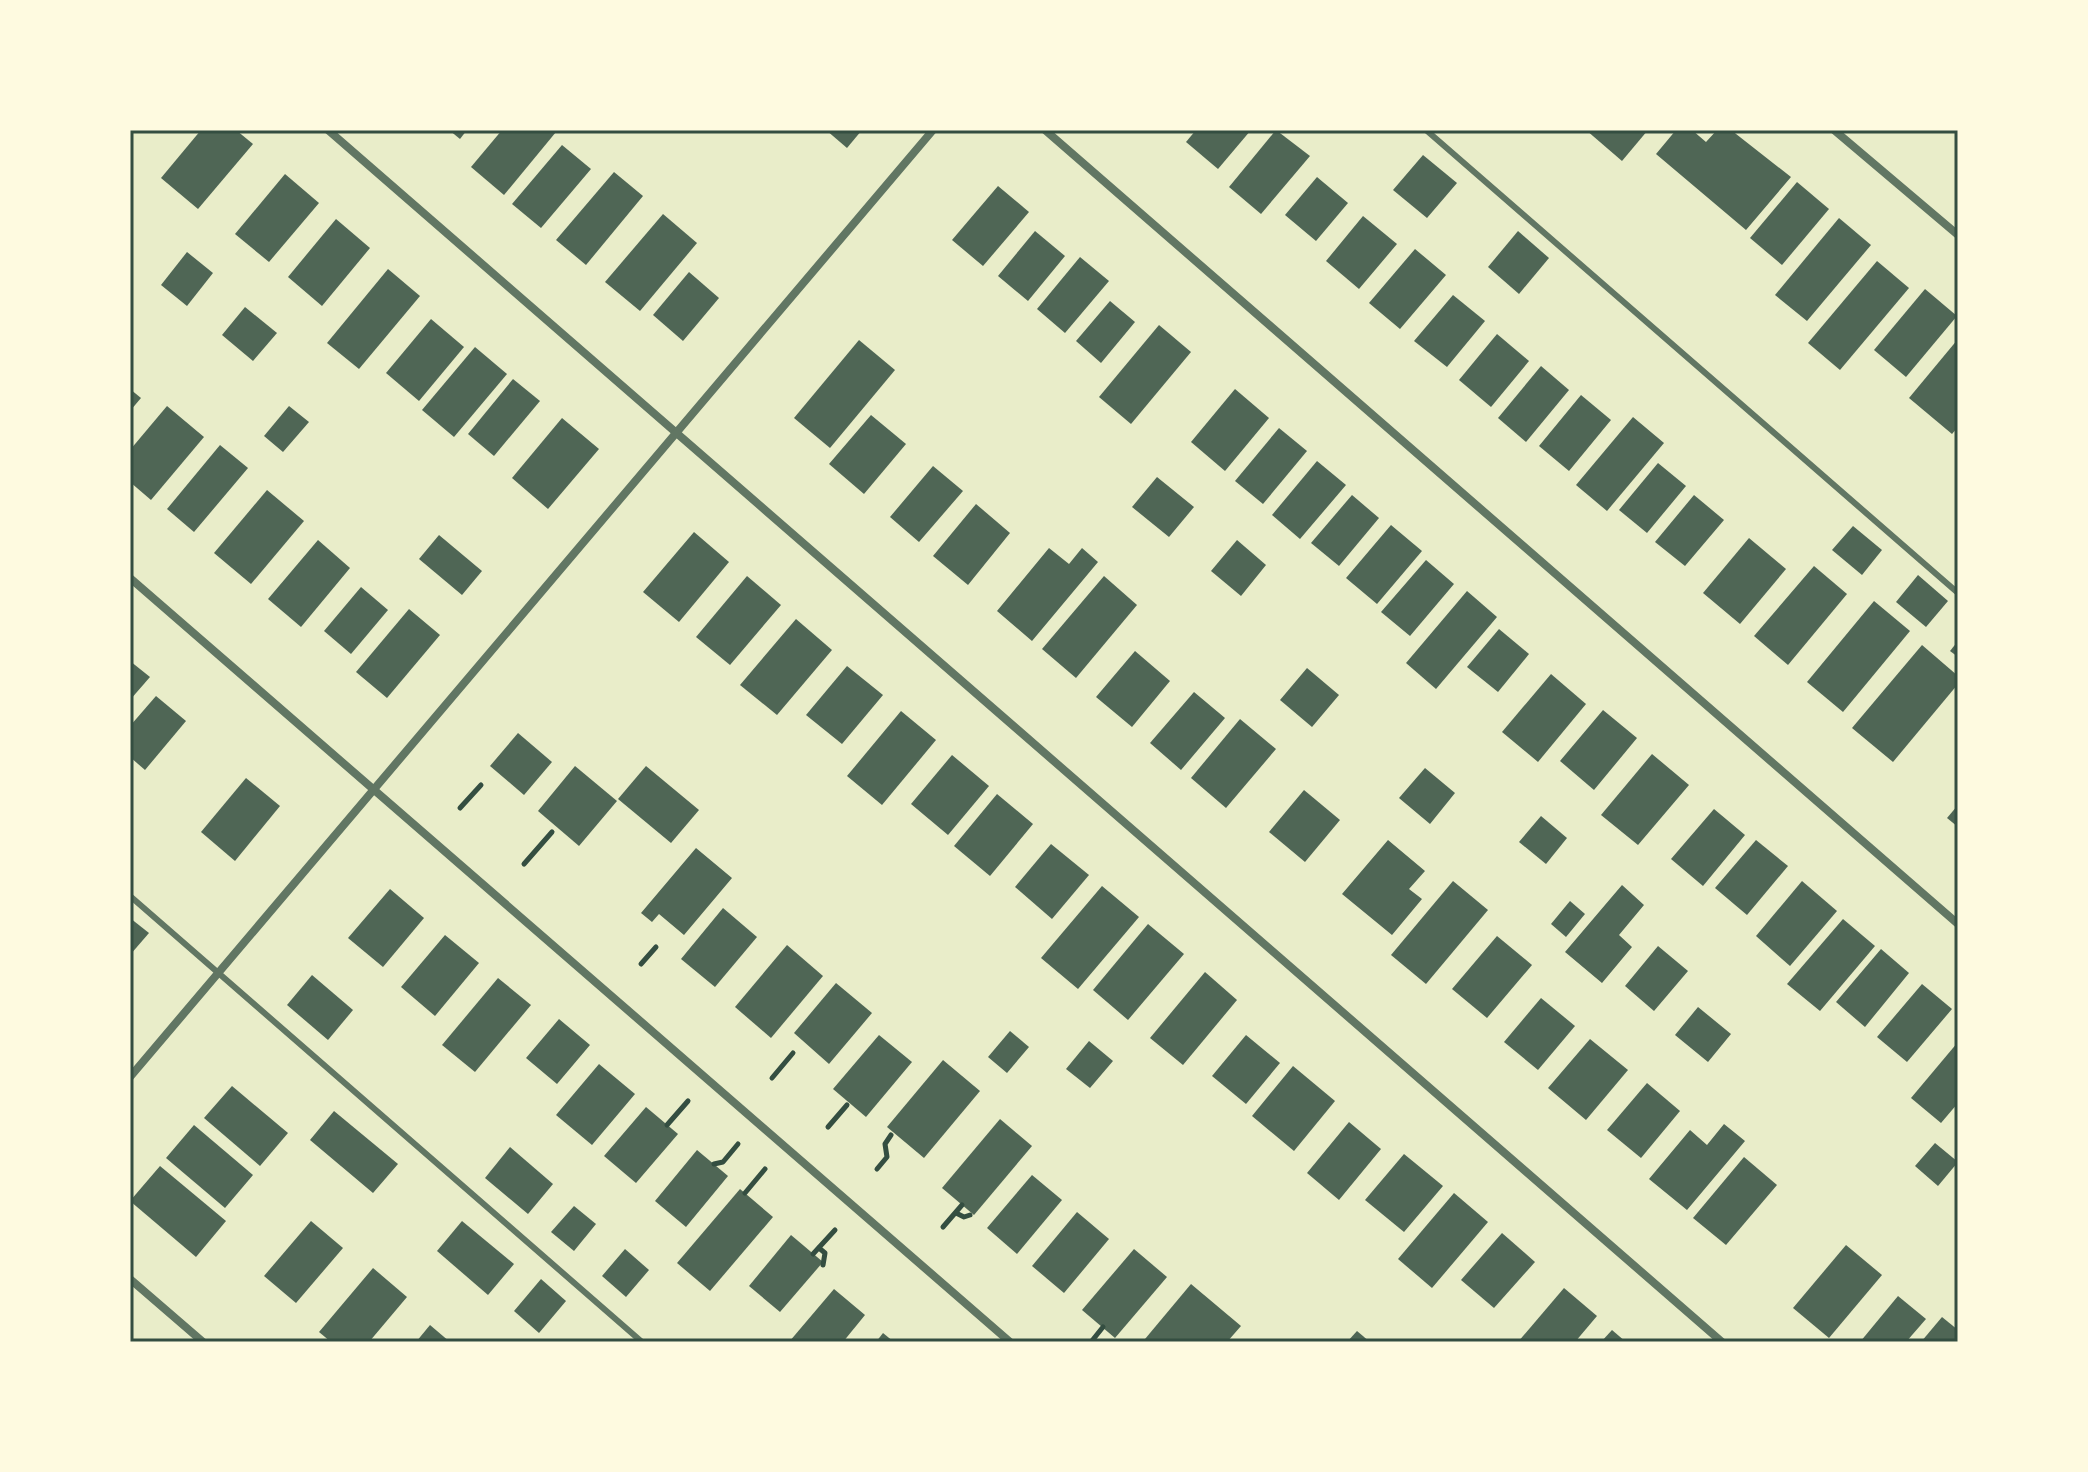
<svg xmlns="http://www.w3.org/2000/svg" width="2088" height="1472" viewBox="0 0 2088 1472" font-family="'Varela Round',sans-serif">
<style>
.building{fill:#4f6655}
.lines{fill:none;stroke-linecap:round;stroke-linejoin:round}
.path{stroke:#344e41;stroke-width:5}
.service{stroke:#617663;stroke-width:6}
.minor{stroke:#617663;stroke-width:8}
.neatline{fill:none;stroke:#344e41;stroke-width:3}
</style>
<rect width="100%" height="100%" fill="#e9edc9"/>
<g class="building">
<polygon points="201,130 236,130 253,144 198,209 161,178"/>
<polygon points="449,130 467,130 460,139"/>
<polygon points="502,130 556,132 504,195 471,167"/>
<polygon points="826,130 862,130 847,148"/>
<polygon points="1196,130 1251,130 1218,169 1186,142"/>
<polygon points="1276,130 1310,156 1261,214 1229,187"/>
<polygon points="1586,130 1648,130 1622,161"/>
<polygon points="1676,130 1692,130 1706,142 1717,130 1731,130 1791,177 1746,230 1656,154"/>
<polygon points="562,145 591,169 541,228 512,204"/>
<polygon points="1423,155 1457,183 1427,218 1393,190"/>
<polygon points="614,172 643,196 586,265 556,240"/>
<polygon points="285,174 319,203 269,262 235,234"/>
<polygon points="1317,177 1348,203 1316,241 1285,215"/>
<polygon points="1797,182 1829,209 1782,265 1750,238"/>
<polygon points="998,186 1029,212 983,266 952,240"/>
<polygon points="663,214 697,243 640,311 605,282"/>
<polygon points="1363,216 1397,244 1359,289 1326,261"/>
<polygon points="1839,218 1871,245 1807,321 1775,295"/>
<polygon points="336,219 370,248 322,306 288,277"/>
<polygon points="1035,231 1065,256 1028,301 998,276"/>
<polygon points="1518,231 1549,258 1519,294 1488,267"/>
<polygon points="1415,249 1446,275 1400,329 1369,303"/>
<polygon points="187,252 213,273 187,306 161,285"/>
<polygon points="1080,257 1109,281 1065,333 1037,309"/>
<polygon points="1877,261 1909,288 1840,370 1808,343"/>
<polygon points="388,269 420,296 359,369 327,343"/>
<polygon points="689,272 719,298 683,341 653,315"/>
<polygon points="1925,289 1957,316 1906,377 1874,350"/>
<polygon points="1453,295 1485,321 1447,367 1414,341"/>
<polygon points="1110,301 1135,322 1101,363 1076,341"/>
<polygon points="245,307 277,333 253,361 222,335"/>
<polygon points="431,319 464,347 419,401 386,373"/>
<polygon points="1159,325 1191,352 1131,424 1099,397"/>
<polygon points="1497,334 1529,361 1491,407 1459,380"/>
<polygon points="1958,339 1958,427 1952,434 1909,398"/>
<polygon points="859,340 895,370 830,448 794,418"/>
<polygon points="475,347 507,374 454,437 422,410"/>
<polygon points="1541,366 1569,390 1526,442 1498,418"/>
<polygon points="513,379 540,401 494,456 468,434"/>
<polygon points="130,389 141,398 130,411"/>
<polygon points="1235,389 1269,418 1225,471 1191,442"/>
<polygon points="1581,395 1611,420 1569,471 1539,446"/>
<polygon points="167,406 204,437 151,500 130,482 130,450"/>
<polygon points="289,406 309,422 283,452 264,436"/>
<polygon points="871,415 906,444 864,494 829,464"/>
<polygon points="1633,417 1664,443 1607,511 1576,485"/>
<polygon points="562,418 599,449 548,509 512,478"/>
<polygon points="1279,428 1307,451 1263,504 1235,481"/>
<polygon points="220,445 248,468 194,532 167,509"/>
<polygon points="1317,461 1346,485 1300,539 1272,515"/>
<polygon points="1658,463 1686,486 1647,533 1619,510"/>
<polygon points="933,466 963,491 919,542 890,517"/>
<polygon points="1157,477 1194,507 1169,537 1132,507"/>
<polygon points="267,490 304,521 251,584 214,553"/>
<polygon points="1352,495 1379,518 1339,566 1311,543"/>
<polygon points="1694,495 1724,520 1685,566 1655,542"/>
<polygon points="976,504 1010,533 968,585 933,556"/>
<polygon points="1391,525 1422,551 1377,604 1346,578"/>
<polygon points="1853,526 1882,550 1862,575 1832,550"/>
<polygon points="694,532 729,562 679,622 643,592"/>
<polygon points="439,535 482,571 462,595 419,559"/>
<polygon points="1749,538 1786,569 1740,624 1703,593"/>
<polygon points="318,540 350,568 301,627 268,599"/>
<polygon points="1237,540 1266,565 1241,596 1211,571"/>
<polygon points="1049,548 1069,564 1082,548 1098,562 1032,641 997,611"/>
<polygon points="1426,560 1454,584 1410,636 1381,612"/>
<polygon points="1814,566 1847,594 1788,665 1754,636"/>
<polygon points="1918,575 1948,601 1926,627 1896,602"/>
<polygon points="747,576 781,605 730,665 696,637"/>
<polygon points="1104,576 1137,605 1076,678 1042,649"/>
<polygon points="361,587 388,610 351,654 324,631"/>
<polygon points="1467,591 1497,617 1436,689 1406,663"/>
<polygon points="1874,601 1910,631 1843,712 1807,682"/>
<polygon points="409,609 440,635 387,698 356,672"/>
<polygon points="796,619 832,650 777,715 740,685"/>
<polygon points="1499,629 1529,654 1498,692 1467,667"/>
<polygon points="1958,641 1958,657 1950,651"/>
<polygon points="1922,645 1958,676 1958,684 1893,762 1852,728"/>
<polygon points="1135,651 1170,681 1132,727 1096,697"/>
<polygon points="130,661 150,677 130,700"/>
<polygon points="847,666 883,695 842,744 806,715"/>
<polygon points="1307,668 1339,695 1312,727 1280,700"/>
<polygon points="1551,674 1586,704 1538,762 1502,732"/>
<polygon points="1194,692 1225,718 1181,770 1150,743"/>
<polygon points="156,696 186,721 145,770 130,757 130,726"/>
<polygon points="1603,710 1637,738 1594,790 1560,761"/>
<polygon points="901,711 936,740 882,805 847,776"/>
<polygon points="1240,719 1276,749 1226,808 1191,778"/>
<polygon points="518,733 552,762 524,795 490,766"/>
<polygon points="1652,754 1689,785 1638,845 1601,815"/>
<polygon points="952,755 989,786 948,835 911,804"/>
<polygon points="575,766 617,801 579,846 538,811"/>
<polygon points="646,766 699,810 671,843 618,799"/>
<polygon points="1425,768 1455,793 1430,824 1399,798"/>
<polygon points="246,778 280,806 235,861 201,832"/>
<polygon points="1304,790 1340,820 1305,862 1269,832"/>
<polygon points="997,794 1033,824 990,876 954,846"/>
<polygon points="1958,805 1958,827 1947,818"/>
<polygon points="1714,809 1745,835 1703,886 1671,859"/>
<polygon points="1541,816 1567,838 1546,864 1519,842"/>
<polygon points="1388,840 1425,871 1409,889 1422,899 1392,935 1342,894"/>
<polygon points="1756,840 1788,866 1747,915 1715,888"/>
<polygon points="1051,844 1089,875 1052,919 1015,887"/>
<polygon points="696,848 732,878 684,935 659,914 652,922 641,913"/>
<polygon points="1453,881 1488,910 1426,984 1391,955"/>
<polygon points="1802,881 1837,911 1790,966 1756,936"/>
<polygon points="1622,885 1644,905 1619,935 1632,947 1602,983 1565,952"/>
<polygon points="1102,886 1139,917 1078,989 1041,958"/>
<polygon points="390,889 424,918 383,967 348,938"/>
<polygon points="1570,901 1585,914 1566,937 1551,924"/>
<polygon points="723,908 757,937 715,987 681,959"/>
<polygon points="130,918 149,933 130,955"/>
<polygon points="1843,919 1875,946 1820,1011 1787,984"/>
<polygon points="1148,924 1184,954 1128,1020 1093,990"/>
<polygon points="445,935 479,963 435,1016 401,987"/>
<polygon points="1497,936 1532,965 1487,1018 1452,989"/>
<polygon points="787,945 823,976 771,1038 735,1007"/>
<polygon points="1658,946 1688,971 1654,1011 1625,986"/>
<polygon points="1881,949 1909,973 1865,1027 1836,1002"/>
<polygon points="1205,972 1237,1000 1183,1065 1150,1038"/>
<polygon points="312,975 353,1010 328,1040 287,1005"/>
<polygon points="498,978 531,1005 475,1072 442,1045"/>
<polygon points="836,983 872,1013 829,1064 794,1033"/>
<polygon points="1922,984 1952,1009 1907,1062 1877,1037"/>
<polygon points="1541,998 1575,1026 1538,1070 1504,1042"/>
<polygon points="1698,1007 1731,1034 1708,1062 1675,1035"/>
<polygon points="559,1019 590,1045 557,1084 526,1058"/>
<polygon points="1010,1031 1029,1047 1007,1073 988,1057"/>
<polygon points="879,1035 912,1062 866,1117 833,1089"/>
<polygon points="1246,1035 1280,1063 1246,1104 1212,1076"/>
<polygon points="1590,1039 1628,1070 1586,1120 1548,1088"/>
<polygon points="1089,1041 1113,1061 1090,1088 1066,1069"/>
<polygon points="1958,1042 1958,1103 1941,1123 1911,1098"/>
<polygon points="943,1060 980,1091 924,1158 887,1127"/>
<polygon points="599,1064 635,1094 592,1145 556,1115"/>
<polygon points="1293,1066 1335,1101 1294,1151 1252,1116"/>
<polygon points="1647,1083 1680,1111 1641,1158 1607,1130"/>
<polygon points="232,1086 288,1133 260,1166 204,1118"/>
<polygon points="646,1107 678,1134 636,1183 604,1156"/>
<polygon points="334,1111 398,1164 373,1193 310,1140"/>
<polygon points="1000,1119 1032,1146 974,1215 942,1188"/>
<polygon points="1349,1122 1381,1149 1339,1200 1307,1173"/>
<polygon points="1724,1124 1745,1141 1687,1210 1649,1179 1690,1130 1707,1145"/>
<polygon points="194,1125 253,1175 225,1208 166,1158"/>
<polygon points="1935,1143 1958,1162 1938,1186 1915,1166"/>
<polygon points="510,1147 553,1184 528,1214 485,1178"/>
<polygon points="697,1150 728,1176 686,1227 655,1201"/>
<polygon points="1404,1154 1443,1186 1404,1232 1365,1200"/>
<polygon points="1744,1157 1777,1185 1726,1245 1693,1218"/>
<polygon points="160,1166 226,1221 196,1257 130,1201"/>
<polygon points="1032,1175 1062,1200 1017,1254 987,1228"/>
<polygon points="740,1189 773,1217 710,1291 677,1263"/>
<polygon points="1454,1193 1488,1222 1432,1288 1398,1259"/>
<polygon points="574,1206 596,1224 574,1251 551,1232"/>
<polygon points="1077,1212 1109,1239 1064,1293 1032,1266"/>
<polygon points="311,1221 343,1248 296,1303 264,1276"/>
<polygon points="462,1221 514,1264 488,1295 437,1251"/>
<polygon points="1502,1233 1535,1262 1494,1308 1461,1280"/>
<polygon points="791,1235 823,1262 780,1312 749,1286"/>
<polygon points="1846,1245 1882,1275 1829,1338 1793,1308"/>
<polygon points="625,1249 649,1270 626,1297 602,1276"/>
<polygon points="1134,1249 1167,1277 1115,1338 1082,1310"/>
<polygon points="373,1268 407,1297 369,1342 331,1342 319,1332"/>
<polygon points="541,1279 566,1301 539,1333 514,1311"/>
<polygon points="1191,1284 1241,1326 1227,1342 1149,1342 1145,1339"/>
<polygon points="1564,1288 1597,1316 1575,1342 1518,1342"/>
<polygon points="834,1289 865,1315 843,1342 789,1342"/>
<polygon points="1898,1296 1926,1319 1906,1342 1860,1342"/>
<polygon points="1942,1317 1958,1330 1958,1342 1921,1342"/>
<polygon points="430,1325 450,1342 416,1342"/>
<polygon points="1612,1330 1626,1342 1601,1342"/>
<polygon points="1357,1331 1370,1342 1347,1342"/>
<polygon points="883,1333 894,1342 876,1342"/>
</g>
<g class="lines">
<g class="path">
<polyline points="460,808 481,785"/>
<polyline points="524,864 552,832"/>
<polyline points="641,964 656,947"/>
<polyline points="772,1078 793,1053"/>
<polyline points="667,1125 688,1101"/>
<polyline points="828,1127 847,1105"/>
<polyline points="714,1164 723,1162 738,1144"/>
<polyline points="877,1169 887,1157 885,1144 891,1135"/>
<polyline points="745,1193 765,1169"/>
<polyline points="956,1213 964,1217 970,1215"/>
<polyline points="943,1227 962,1205"/>
<polyline points="819,1248 825,1253 823,1265"/>
<polyline points="813,1254 835,1230"/>
<polyline points="1091,1342 1103,1327"/>
</g>
<g class="service">
<polyline points="1426,130 1958,593"/>
<polyline points="130,896 642,1342"/>
</g>
<g class="minor">
<polyline points="328,130 1722,1342"/>
<polyline points="1045,130 1958,924"/>
<polyline points="1834,130 1958,235"/>
<polyline points="130,578 1010,1342"/>
<polyline points="130,1077 933,130"/>
<polyline points="130,1279 203,1342"/>
</g>
</g>
<rect width="2088" height="1472" fill="none" stroke="#fefae0" stroke-width="264"/>
<rect x="132" y="132" width="1824" height="1208" class="neatline"/>
</svg>
